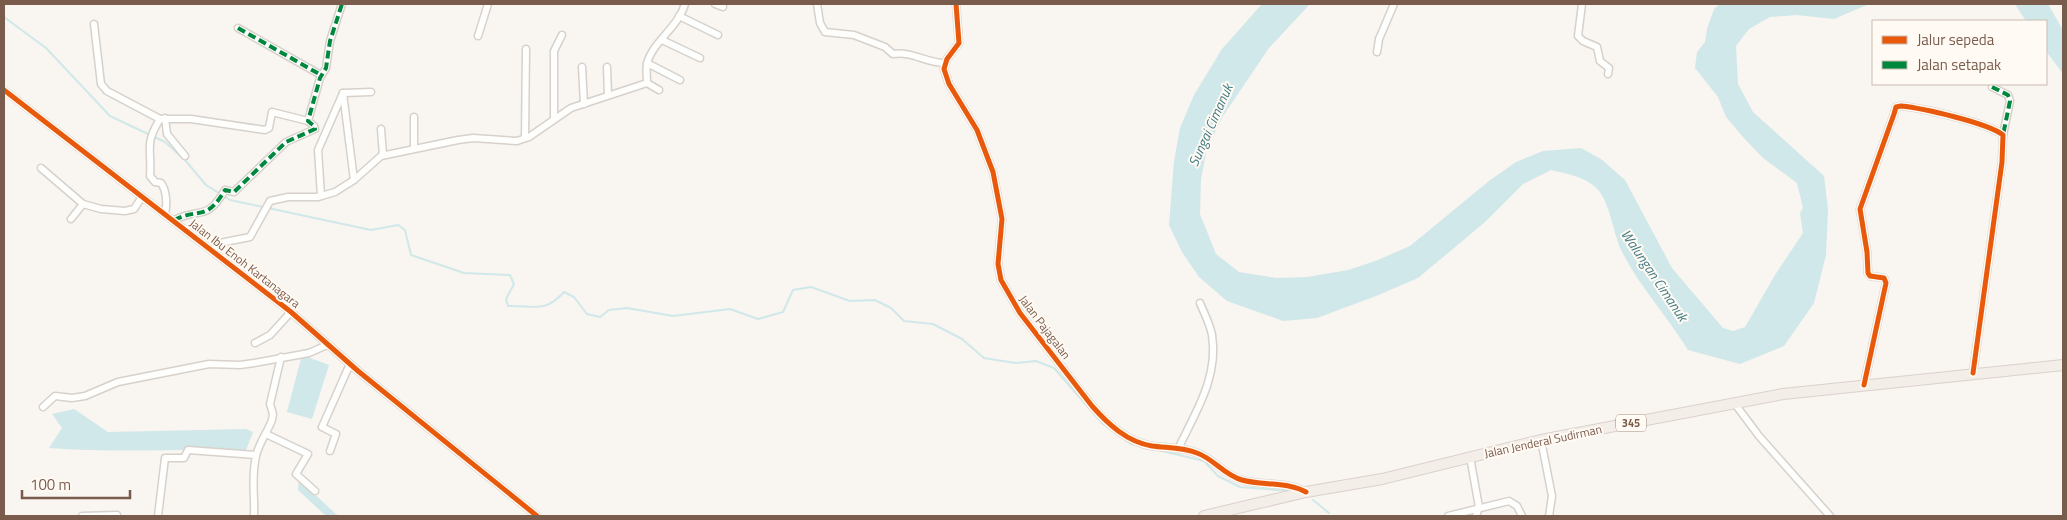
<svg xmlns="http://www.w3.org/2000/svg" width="2067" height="520" viewBox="0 0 2067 520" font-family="'Titillium Web',sans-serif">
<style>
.water{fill:#d0e8ea}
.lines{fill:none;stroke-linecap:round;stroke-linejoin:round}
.stream{stroke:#d0e8ea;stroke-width:2}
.street-casing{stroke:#d7d1cb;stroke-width:9}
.primary-casing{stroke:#dad1cc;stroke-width:12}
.street{stroke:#fefefd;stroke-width:6}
.primary{stroke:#f3eee8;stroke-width:10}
.quiet{stroke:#00873e;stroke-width:4;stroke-dasharray:8 4;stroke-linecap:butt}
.cycleway-casing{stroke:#fffaf3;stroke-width:8}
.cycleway{stroke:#e8590c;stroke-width:5}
.labels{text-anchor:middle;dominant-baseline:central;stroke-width:4;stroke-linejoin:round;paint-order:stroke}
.shield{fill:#fffaf3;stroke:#a28b7f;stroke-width:1}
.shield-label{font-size:11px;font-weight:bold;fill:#7a5c4d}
.street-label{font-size:12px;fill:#7a5c4d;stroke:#fffaf3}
.water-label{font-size:14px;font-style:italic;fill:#437c86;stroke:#fffaf3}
</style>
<rect width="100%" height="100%" fill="#f9f5f0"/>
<g class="water">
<path d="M1262,4H1310L1269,48L1223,116L1207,148L1201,179L1200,214L1216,254L1239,272L1276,278L1307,277L1348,270L1378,260L1410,246L1489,181L1516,162L1543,151L1581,148L1601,159L1625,180L1672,268L1723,328L1733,331L1745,327L1775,275L1803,233L1800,213L1803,208L1797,183L1763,158L1743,137L1726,117L1718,97L1695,68L1697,52L1705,42L1707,29L1714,9L1720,4H1869L1834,19L1796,15L1770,17L1749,29L1736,46L1738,84L1753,112L1824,176L1828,209L1826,255L1814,303L1784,346L1740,364L1688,350C1667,316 1640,287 1622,252C1614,236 1610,204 1599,191C1588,177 1567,174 1551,170L1523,184L1484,223L1418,278L1376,296L1317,318L1283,321L1227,301L1199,277L1182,252L1169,225L1174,161L1180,128L1194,95L1222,49Z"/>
<polygon points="2015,4 2048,4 2063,30 2063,74 2046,51 2046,21 2026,21"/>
<polygon points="302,355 329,365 312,419 287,412"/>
<path d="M74,409L108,432L246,429L253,432L246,450C180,449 114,453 49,448L62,428L52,414Z"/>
<polygon points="299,480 336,514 340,516 326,516 298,490"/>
</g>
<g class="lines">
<g class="stream">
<polyline points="4,17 46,48 110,116 165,142 185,160 206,185 230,200 263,207"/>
<path d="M268,208L371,230L398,225L405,230L411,255L464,273L510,275L514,284L506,299L508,306C534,305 544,314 564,292L574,297L587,314L600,317L609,310L627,308L673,316L730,309L758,319L783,312L793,290L811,287L850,301L875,300L891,308L904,321L933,324L962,339L984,358L1015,363L1036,361L1054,368L1103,424L1131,444L1141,446"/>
<polyline points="1158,450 1204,461 1218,476 1240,487 1290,491"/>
<polyline points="1313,500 1329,513"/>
</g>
<defs>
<g id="street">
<polyline points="715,4 723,7"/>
<path d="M817,4L820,23L825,32L854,35L885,47L893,54C912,51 926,63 945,63"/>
<path d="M956,4L959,43L947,59L944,69L949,84L977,130L993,172L1002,219L998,264L1001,280L1020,313L1092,406C1108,424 1127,442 1152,446C1166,448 1183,447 1197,453C1214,459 1224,475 1242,480C1263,486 1286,481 1306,492"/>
<polyline points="1582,4 1578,36 1583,41 1597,47 1600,61 1609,68 1608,74"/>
<polyline points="679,16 718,35"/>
<polyline points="94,24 101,84 107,91 160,119"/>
<polyline points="238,28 321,75"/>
<polyline points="478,36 488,4"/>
<polyline points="662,40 700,58"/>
<polyline points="1377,52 1379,39 1394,4"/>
<polyline points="647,63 680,80"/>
<polyline points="582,67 584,104"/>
<polyline points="607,67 608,95"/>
<polyline points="647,83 659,90"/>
<polyline points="1992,87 2008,95 2010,101 2003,135"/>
<polyline points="4,90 291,312 358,371 537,516"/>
<polyline points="343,93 371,92"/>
<polyline points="414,117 414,148"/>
<polyline points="165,118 167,134 185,156"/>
<polyline points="554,119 554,51 562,35"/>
<polyline points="381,129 383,155"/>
<polyline points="525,138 526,49"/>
<polyline points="41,168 83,204 101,209 125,211 134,209 142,197"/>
<polyline points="321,196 318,150 343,93 354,180"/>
<path d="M165,214C167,205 167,191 161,183L155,182L150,176C152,148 144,145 160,119H191L265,130L269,128L272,112L308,121"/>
<polyline points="71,219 83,204"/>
<path d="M174,220C201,207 206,222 225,190L234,192L286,142L315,129L314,126L308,121L320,78L326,68L330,41L342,4"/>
<path d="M212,250L220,243L250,237L270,201L288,197H318L335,192L354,180L381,156L458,140L473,138L517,141L529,137L571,108L647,83C647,77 646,69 647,64C652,42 678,28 685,4"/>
<polyline points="255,343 270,335 291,312"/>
<path d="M1864,385L1886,283L1884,278L1870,276L1868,273L1867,252L1860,209L1894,114L1896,107L1901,106C1922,108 1988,123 2003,135L2002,162L1973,373"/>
<polyline points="1735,404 1759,436 1830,516"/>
<polyline points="43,407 55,396 72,398 85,396 118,382 209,364 240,365 254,363 309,353 327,345"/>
<polyline points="266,434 308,454 296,474 315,491"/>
<polyline points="1541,440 1552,496 1549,516"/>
<path d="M1178,449C1195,413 1219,377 1212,335C1210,324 1204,313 1200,303"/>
<polyline points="330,451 336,434 322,427 350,364"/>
<polyline points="1470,457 1479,507 1476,516"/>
<polyline points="82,516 117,515"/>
<polyline points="158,516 165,458 184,458 188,450 256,455"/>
<path d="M254,516C255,496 251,477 256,456C259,443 267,433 272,420L273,414L270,404L281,357"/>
<polyline points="1448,516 1509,501 1517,506 1522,516"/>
</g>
<polyline id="primary" points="1204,516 1306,492 1382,479 1541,440 1783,394 2063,365"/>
</defs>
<use href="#street" class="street-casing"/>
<use href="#primary" class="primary-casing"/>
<use href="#street" class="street"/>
<use href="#primary" class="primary"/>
<g class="quiet">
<polyline points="238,28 321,75"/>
<polyline points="1992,87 2008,95 2010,101 2003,135"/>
<path d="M174,220C201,207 206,222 225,190L234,192L286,142L315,129L314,126L308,121L320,78L326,68L330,41L342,4"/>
</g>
<defs>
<g id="cycleway">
<path d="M956,4L959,43L947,59L944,69L949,84L977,130L993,172L1002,219L998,264L1001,280L1020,313L1092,406C1108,424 1127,442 1152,446C1166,448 1183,447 1197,453C1214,459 1224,475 1242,480C1263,486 1286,481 1306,492"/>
<polyline points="4,90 291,312 358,371 537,516"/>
<path d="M1864,385L1886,283L1884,278L1870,276L1868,273L1867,252L1860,209L1894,114L1896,107L1901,106C1922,108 1988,123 2003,135L2002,162L1973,373"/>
</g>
</defs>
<use href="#cycleway" class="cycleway-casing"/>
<use href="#cycleway" class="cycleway"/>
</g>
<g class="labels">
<rect class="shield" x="1616" y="414.5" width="30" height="17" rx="4"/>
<g class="shield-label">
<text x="1631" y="423">345</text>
</g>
<g class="street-label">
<text transform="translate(245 263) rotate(38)">Jalan Ibu Enoh Kartanagara</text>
<text transform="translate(1045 327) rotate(53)">Jalan Pajagalan</text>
<text transform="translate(1543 441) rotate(-12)">Jalan Jenderal Sudirman</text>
</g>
<g class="water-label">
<text transform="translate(1210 125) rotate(-66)">Sungai Cimanuk</text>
<text transform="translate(1655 275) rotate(56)">Walungan Cimanuk</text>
</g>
</g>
<rect width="2067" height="520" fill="none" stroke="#7a5c4d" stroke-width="10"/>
<rect x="1872" y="20" width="175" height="65" fill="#fffaf3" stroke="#cabbb1"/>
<rect x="1882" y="36" width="25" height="8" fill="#e8590c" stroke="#cabbb1"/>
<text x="1917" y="45" font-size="15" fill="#7a5c4d">Jalur sepeda</text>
<rect x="1882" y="61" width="25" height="8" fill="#00873e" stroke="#cabbb1"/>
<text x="1917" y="70" font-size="15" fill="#7a5c4d">Jalan setapak</text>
<path d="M22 490v8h108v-8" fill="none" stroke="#7a5c4d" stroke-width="2.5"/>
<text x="30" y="490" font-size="15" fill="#7a5c4d" stroke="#fffaf3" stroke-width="4" paint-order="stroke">100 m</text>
</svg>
